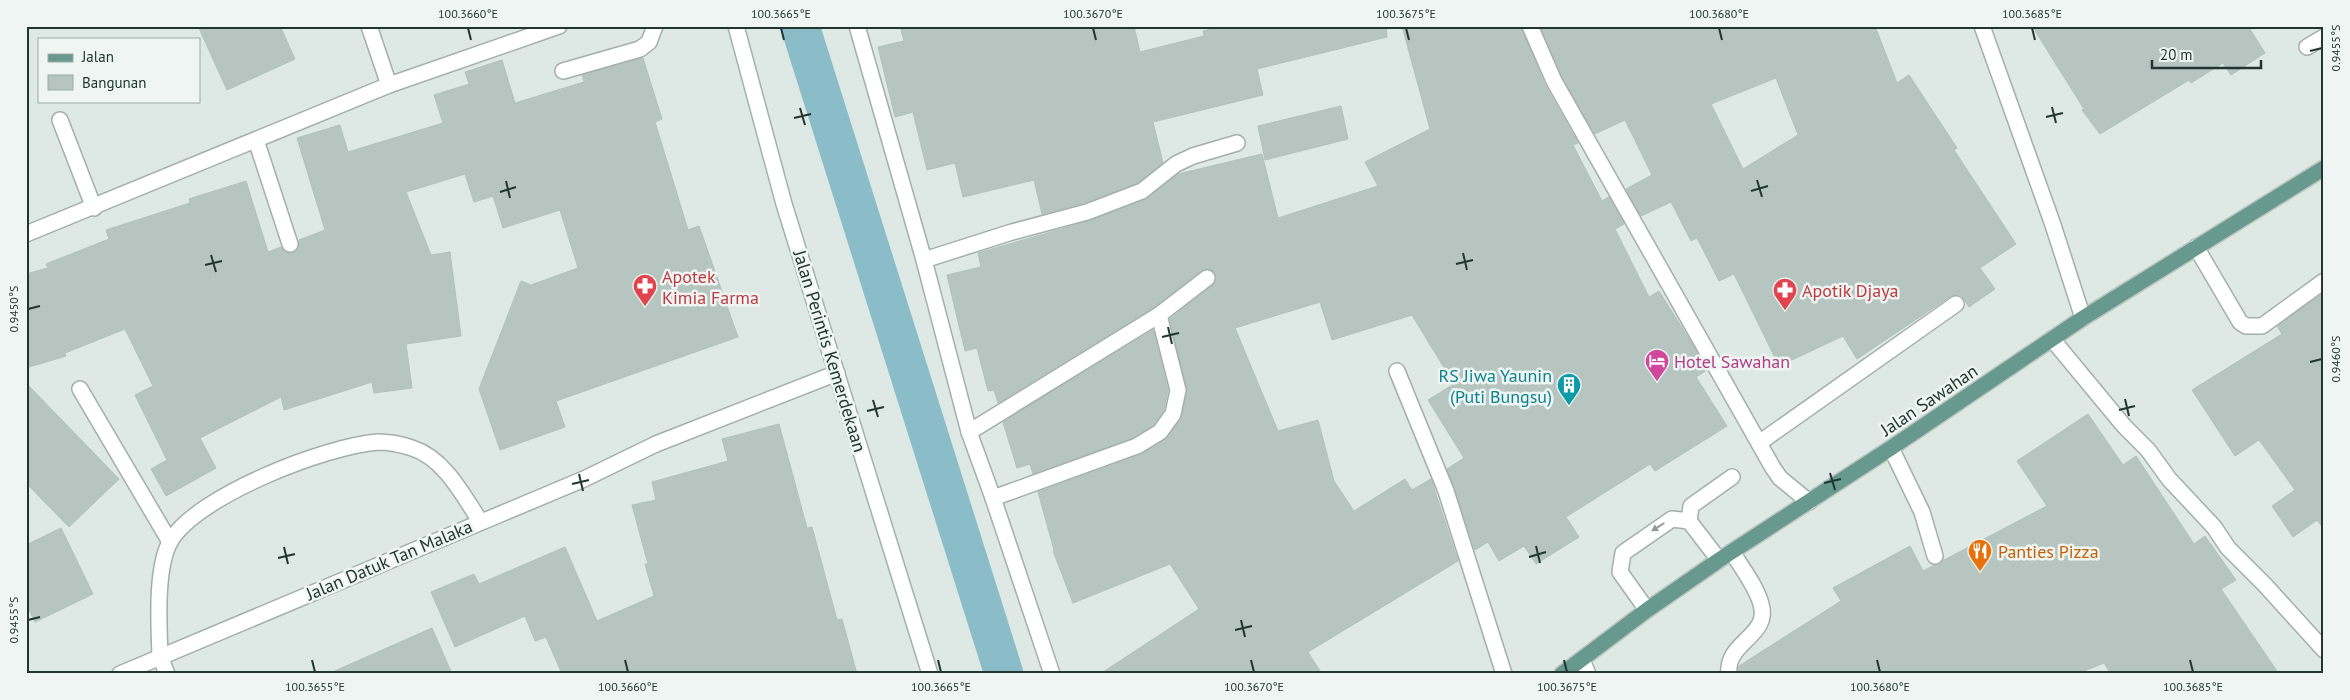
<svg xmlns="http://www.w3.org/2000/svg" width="2350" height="700" viewBox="0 0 2350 700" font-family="'PT Sans',sans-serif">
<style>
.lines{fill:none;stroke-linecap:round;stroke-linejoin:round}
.canal{stroke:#8bbdc9;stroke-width:39}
.building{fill:#b7c5c0;stroke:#b2c1bb;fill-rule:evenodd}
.service-casing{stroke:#a2afab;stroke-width:18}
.minor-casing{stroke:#a2afab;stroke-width:18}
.tertiary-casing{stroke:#a2afab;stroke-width:18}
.secondary-casing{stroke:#9fb3ac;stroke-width:18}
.primary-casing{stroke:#bcc3c1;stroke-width:18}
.service{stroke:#fff;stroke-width:15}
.minor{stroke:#fff;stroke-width:15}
.tertiary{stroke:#fff;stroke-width:15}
.secondary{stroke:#fff;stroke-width:15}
.primary{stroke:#67998f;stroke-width:15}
.oneway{fill:#909a98}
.ticks{fill:none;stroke:#213631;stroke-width:2}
.labels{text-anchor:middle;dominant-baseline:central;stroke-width:5;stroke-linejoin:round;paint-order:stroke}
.health-label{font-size:18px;fill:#be3a42;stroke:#eef5f2;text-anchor:start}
.street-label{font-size:18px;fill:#213631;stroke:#eef5f2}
.hotel-label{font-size:18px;fill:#b23c85;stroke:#eef5f2;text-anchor:start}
.culture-label{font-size:18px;fill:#0d838f;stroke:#eef5f2;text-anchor:end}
.food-label{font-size:18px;fill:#c56008;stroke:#eef5f2;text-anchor:start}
.neatline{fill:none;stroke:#213631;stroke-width:2}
.ticks-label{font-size:12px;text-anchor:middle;fill:#213631}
</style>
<rect width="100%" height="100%" fill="#dee8e4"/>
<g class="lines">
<polyline class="canal" points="800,26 1004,674"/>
</g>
<g class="building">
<polygon points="198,26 280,26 295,59 227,90"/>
<polygon points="900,26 1134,26 1140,52 1204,36 1203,31 1223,26 1386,26 1387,37 1257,69 1263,95 1153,122 1163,163 1137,183 1084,203 1042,214 1034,180 963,197 955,163 927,170 913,112 895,117 878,47 904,41"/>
<polygon points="1402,26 1521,26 1545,85 1578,143 1573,145 1602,201 1609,197 1624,224 1615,229 1649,297 1659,291 1691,342 1707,370 1696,377 1727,426 1655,471 1650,464 1566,517 1579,537 1536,564 1524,546 1499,561 1488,542 1475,550 1447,469 1464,458 1428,400 1454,384 1412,315 1332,340 1320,302 1235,328 1278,431 1318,420 1334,481 1354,511 1405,479 1412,490 1431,479 1458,561 1308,652 1322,674 1100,674 1199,609 1170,564 1073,603 1053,551 1054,550 1038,492 1140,455 1168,437 1182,416 1187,391 1170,319 1213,285 1216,276 1210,269 1202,270 1154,307 998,403 994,390 988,391 977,348 965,351 947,275 981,267 978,253 1089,221 1145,200 1178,174 1262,154 1278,218 1378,186 1365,162 1430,129"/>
<path d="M1540,26H1875L1897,83L1909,75L1957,148L1954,150L2016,244L1980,268L1995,289L1969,307L1961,295L1951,296L1857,359L1843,336L1779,366L1734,274L1719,281L1697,238L1691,241L1671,202L1641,216L1626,189L1652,175L1625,120L1595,134L1562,77ZM1776,78L1798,135L1743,169L1711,104Z"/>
<polygon points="2032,26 2248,26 2265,53 2231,75 2223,63 2191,83 2189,80 2100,134 2082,110 2084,109"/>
<polygon points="643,58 662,119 655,122 688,230 699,226 738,337 556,401 565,427 500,450 479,389 521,281 531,285 578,268 560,210 503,228 493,196 474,202 465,174 406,192 431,255 450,252 461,336 406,344 412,388 374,393 372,382 284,410 281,397 200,438 216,468 166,496 151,469 167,460 135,395 153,386 125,329 65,353 66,356 26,368 26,274 48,268 46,264 109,239 106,230 190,203 189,199 246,181 268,252 281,247 284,251 292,253 299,246 299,240 325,230 297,138 340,125 348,152 443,123 434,95 469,84 465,72 502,60 515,103 584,82 582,75"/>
<polygon points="1341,106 1348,139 1265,160 1258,126"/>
<polygon points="2324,293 2324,529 2317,520 2293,537 2272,506 2295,490 2259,440 2235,456 2192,390 2282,334 2277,326"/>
<polygon points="1153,330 1168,390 1164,410 1154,425 1133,438 1033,474 1030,464 1017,468 1003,422"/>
<polygon points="26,383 119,479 69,527 26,483"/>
<polygon points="2088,414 2123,465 2136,456 2194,544 2205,536 2236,580 2221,589 2279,674 2111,674 2104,663 2077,674 1738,674 1739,666 1841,601 1833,588 1910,546 1923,571 2047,506 2017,461"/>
<polygon points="779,424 807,528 812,527 837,620 842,619 857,674 562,674 546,637 535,641 525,616 455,647 431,592 474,574 479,584 565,547 597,621 654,596 645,564 648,564 632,505 656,500 652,482 728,461 722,439"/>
<polygon points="61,528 93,594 35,622 26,604 26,545"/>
<polygon points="432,628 452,674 328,674"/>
</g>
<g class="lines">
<defs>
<g id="service">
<polyline points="369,26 389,85"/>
<polyline points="2307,47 2324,37"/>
<polyline points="80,389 170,542"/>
<polyline points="1891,448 1922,512 1935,556"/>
<polyline points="1689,521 1691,506 1732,477"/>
<polyline points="1647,610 1620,572 1623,553 1672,519 1689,521 1719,560"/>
<path d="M160,656C159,626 155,567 171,540C199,495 326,446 378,442C388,442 403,445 412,448C444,458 463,495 480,521"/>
</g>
<g id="minor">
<polyline points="857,26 924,260 969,432 993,498 1052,674"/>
<polyline points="1530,26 1554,81 1773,468 1780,478 1809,502"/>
<polyline points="1982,26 2053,225 2083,318"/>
<polyline points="563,71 640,49 649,42 655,26"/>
<polyline points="60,120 94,208"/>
<polyline points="256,140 290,244"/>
<polyline points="26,234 389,85 559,26"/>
<polyline points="2196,247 2240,322 2246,326 2262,326 2324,281"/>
<polyline points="924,260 1012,232 1087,212 1142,191 1176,164 1193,156 1237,143"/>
<polyline points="2052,339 2124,426 2148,450 2169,479 2214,527 2228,548 2265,585 2324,650"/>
<polyline points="1397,371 1446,491 1504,674"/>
<polyline points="969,432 1159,315 1207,278"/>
<polyline points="1759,443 1956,304"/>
<polyline points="656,444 837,373"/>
<polyline points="993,498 1137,446 1160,432 1173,414 1178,390 1159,315"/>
<polyline points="160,656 167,674"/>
<polyline points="1582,660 1588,674"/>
<path d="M1729,674C1725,642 1771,636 1761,604C1756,586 1742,568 1732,552"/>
</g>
<polyline id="tertiary" points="120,674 584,479 656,444"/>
<polyline id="secondary" points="736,26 784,204 930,674"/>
<polyline id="primary" points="1562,674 1647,610 1719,560 1891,448 2083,318 2324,168"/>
</defs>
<use href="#service" class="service-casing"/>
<use href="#minor" class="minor-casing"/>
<use href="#tertiary" class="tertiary-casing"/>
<use href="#secondary" class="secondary-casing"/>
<use href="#primary" class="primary-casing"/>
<use href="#service" class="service"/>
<use href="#minor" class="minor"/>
<use href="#tertiary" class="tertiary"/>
<use href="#secondary" class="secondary"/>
<use href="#primary" class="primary"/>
</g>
<defs><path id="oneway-solid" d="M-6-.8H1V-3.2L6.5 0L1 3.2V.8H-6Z" transform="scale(1.25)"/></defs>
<use class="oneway" href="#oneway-solid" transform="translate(1658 527) rotate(148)"/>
<path class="ticks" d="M468,28L471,40M781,28L784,40M1093,28L1096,40M1406,28L1409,40M1719,28L1722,40M2032,28L2035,40M2310,51L2322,48M2052,107L2056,123M800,108L805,125M2046,117L2063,113M794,118L811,114M1757,180L1762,197M506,181L510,198M1751,191L1768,186M500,192L516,187M1463,253L1467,270M211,255L216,272M1456,264L1473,260M205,265L222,261M28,309L40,306M1168,327L1172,344M1162,337L1179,333M2310,362L2322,359M2125,399L2129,416M873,400L878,417M2119,410L2135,406M867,411L884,407M1830,473L1835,490M579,474L583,491M1824,483L1841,479M572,484L589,480M1536,546L1540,563M284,547L288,564M1529,557L1546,552M278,558L295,554M28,620L40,617M1241,620L1245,637M1235,630L1252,626M312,660L315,672M625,660L628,672M938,660L941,672M1251,660L1254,672M1564,660L1567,672M1877,660L1880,672M2190,660L2193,672"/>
<defs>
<symbol id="pharmacy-pin" viewBox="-11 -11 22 30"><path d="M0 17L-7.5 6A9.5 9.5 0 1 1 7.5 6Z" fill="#e0444e" stroke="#eef5f2"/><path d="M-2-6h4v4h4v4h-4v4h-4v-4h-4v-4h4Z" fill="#fff"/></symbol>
<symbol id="hotel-pin" viewBox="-11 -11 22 30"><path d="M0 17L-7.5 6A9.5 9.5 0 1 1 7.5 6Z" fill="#d1479c" stroke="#eef5f2"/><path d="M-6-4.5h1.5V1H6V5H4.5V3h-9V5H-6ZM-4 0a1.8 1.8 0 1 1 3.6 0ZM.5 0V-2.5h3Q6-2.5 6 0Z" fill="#fff"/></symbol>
<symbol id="building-pin" viewBox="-11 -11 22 30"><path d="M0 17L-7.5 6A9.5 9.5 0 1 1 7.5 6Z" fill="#0f9aa8" stroke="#eef5f2"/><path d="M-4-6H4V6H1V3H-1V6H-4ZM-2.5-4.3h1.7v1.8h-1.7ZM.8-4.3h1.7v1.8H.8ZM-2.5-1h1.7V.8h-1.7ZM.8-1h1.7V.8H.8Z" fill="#fff"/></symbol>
<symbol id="restaurant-pin" viewBox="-11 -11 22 30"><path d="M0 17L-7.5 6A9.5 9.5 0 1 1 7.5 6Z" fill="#e8710a" stroke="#eef5f2"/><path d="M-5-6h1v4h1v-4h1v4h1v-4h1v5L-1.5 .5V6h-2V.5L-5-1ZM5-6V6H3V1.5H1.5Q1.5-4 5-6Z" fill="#fff"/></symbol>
</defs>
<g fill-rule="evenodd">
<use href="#pharmacy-pin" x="631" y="272" width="28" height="38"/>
<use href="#pharmacy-pin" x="1771" y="276" width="28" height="38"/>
<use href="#hotel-pin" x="1643" y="347" width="28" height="38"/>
<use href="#building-pin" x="1555" y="371" width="28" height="38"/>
<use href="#restaurant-pin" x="1966" y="537" width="28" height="38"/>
</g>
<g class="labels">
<g class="health-label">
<text x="662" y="276">Apotek<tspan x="662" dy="21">Kimia Farma</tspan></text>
<text x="1802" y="290">Apotik Djaya</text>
</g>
<g class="street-label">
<text transform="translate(830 351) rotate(73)">Jalan Perintis Kemerdekaan</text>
<text transform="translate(1929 400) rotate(-34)">Jalan Sawahan</text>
<text transform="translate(389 560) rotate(-23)">Jalan Datuk Tan Malaka</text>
</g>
<g class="hotel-label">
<text x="1674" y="361">Hotel Sawahan</text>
</g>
<g class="culture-label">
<text x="1552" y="375">RS Jiwa Yaunin<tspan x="1552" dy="21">(Puti Bungsu)</tspan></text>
</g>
<g class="food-label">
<text x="1998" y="551">Panties Pizza</text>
</g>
</g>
<rect width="2350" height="700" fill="none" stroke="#eef5f2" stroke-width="55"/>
<rect x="38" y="38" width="162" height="65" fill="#eef5f2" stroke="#9ca9a5"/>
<rect x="48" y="54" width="25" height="8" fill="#67998f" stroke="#9ca9a5"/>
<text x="82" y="62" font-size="15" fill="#213631">Jalan</text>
<rect x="48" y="75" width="25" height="15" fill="#b7c5c0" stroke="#9ca9a5"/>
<text x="82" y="88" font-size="15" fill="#213631">Bangunan</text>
<path d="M2152 60v8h109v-8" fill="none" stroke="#213631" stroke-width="2.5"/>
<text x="2160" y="60" font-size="15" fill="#213631" stroke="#eef5f2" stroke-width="4" paint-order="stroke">20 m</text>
<rect x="28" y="28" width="2294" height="644" class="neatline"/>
<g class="ticks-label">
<text x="468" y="18">100.3660°E</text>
<text x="781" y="18">100.3665°E</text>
<text x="1093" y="18">100.3670°E</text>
<text x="1406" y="18">100.3675°E</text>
<text x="1719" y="18">100.3680°E</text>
<text x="2032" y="18">100.3685°E</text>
<text transform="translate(2336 48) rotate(-90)" y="4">0.9455°S</text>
<text transform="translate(14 309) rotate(-90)" y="4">0.9450°S</text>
<text transform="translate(2336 359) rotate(-90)" y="4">0.9460°S</text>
<text transform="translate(14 620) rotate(-90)" y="4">0.9455°S</text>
<text x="315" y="691">100.3655°E</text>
<text x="628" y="691">100.3660°E</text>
<text x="941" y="691">100.3665°E</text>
<text x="1254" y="691">100.3670°E</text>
<text x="1567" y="691">100.3675°E</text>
<text x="1880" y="691">100.3680°E</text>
<text x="2193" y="691">100.3685°E</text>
</g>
</svg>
